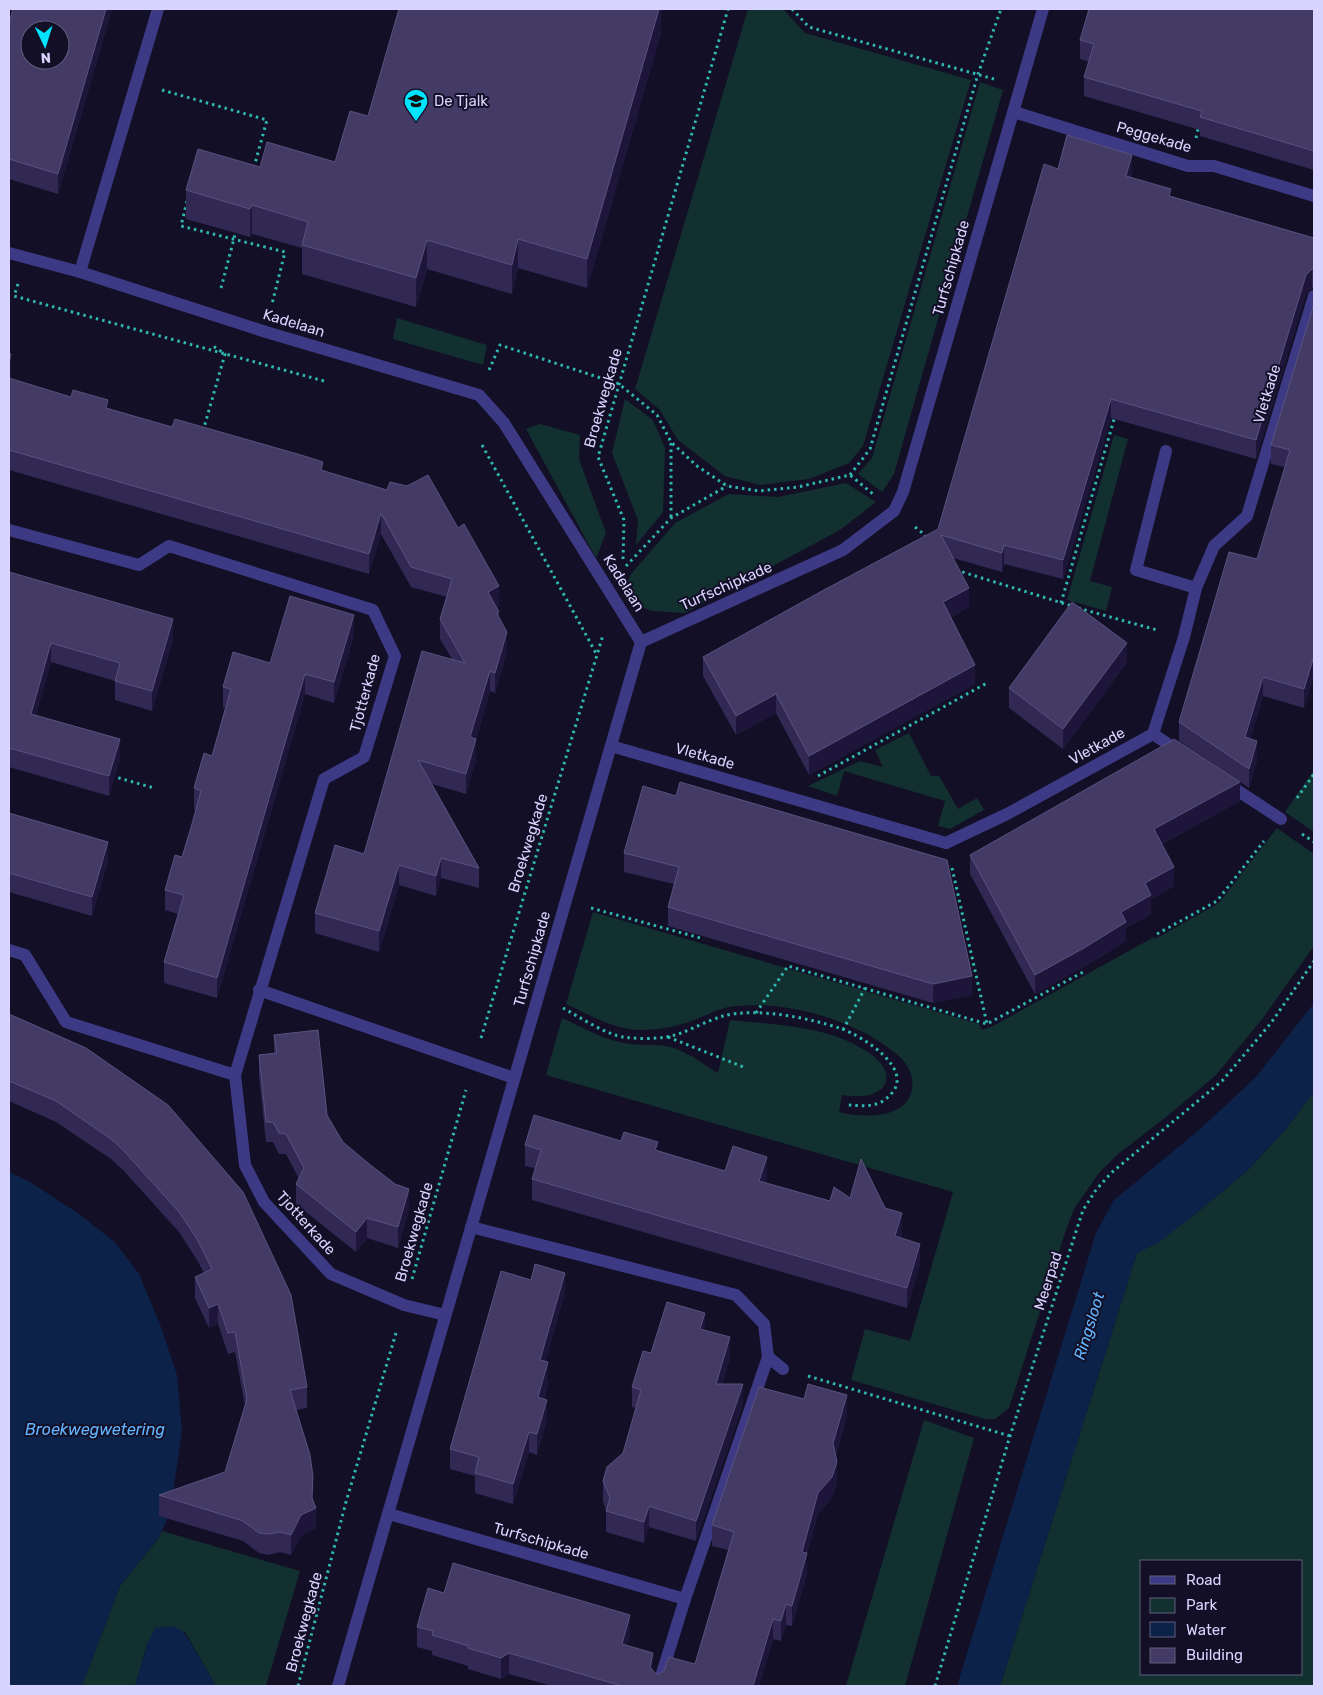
<svg xmlns="http://www.w3.org/2000/svg" width="1323" height="1695" viewBox="0 0 1323 1695" font-family="Rubik,sans-serif">
<style>
.green{fill:#12302f;fill-rule:evenodd}
.water{fill:#0c2248}
.lines{fill:none;stroke-linecap:round;stroke-linejoin:round}
.path{stroke:#2fb8b0;stroke-width:3;stroke-dasharray:2.5 4;stroke-linecap:butt}
.minor{stroke:#3d3a85;stroke-width:12}
.tertiary{stroke:#3d3a85;stroke-width:12}
.wall{fill:#312854}
.shaded-wall{fill:#1d163a}
.building{fill:#433a66;stroke:#5a527e;fill-rule:evenodd}
.labels{text-anchor:middle;dominant-baseline:central;stroke-width:4;stroke-linejoin:round;paint-order:stroke}
.poi-label{font-size:15px;fill:#d9d4ff;stroke:#130f26;text-anchor:start}
.street-label{font-size:15px;fill:#d9d4ff;stroke:#130f26}
.water-label{font-size:16px;font-style:italic;fill:#62b6ff;stroke:#130f26}
</style>
<rect width="100%" height="100%" fill="#130f26"/>
<g class="green">
<polygon points="748,9 783,9 805,33 971,80 863,446 849,463 809,479 760,485 725,476 678,440 659,409 635,389"/>
<polygon points="980,82 1003,90 894,474 882,492 858,474 872,458"/>
<polygon points="397,318 487,345 483,365 393,339"/>
<polygon points="625,399 653,420 665,448 663,512 636,545 638,520 612,453"/>
<polygon points="540,424 580,435 579,459 606,533 596,558 526,429"/>
<polygon points="1114,435 1128,439 1090,581 1112,587 1106,611 1067,600"/>
<polygon points="846,483 876,502 840,530 685,613 652,611 631,603 622,595 631,574 675,523 729,494 778,497"/>
<polygon points="909,733 931,776 939,776 958,809 977,798 984,810 950,829 938,826 945,801 844,771 837,796 808,786 860,761 883,767 875,750"/>
<polygon points="1314,770 1314,832 1285,812"/>
<path d="M1277,828L1314,854V946L1263,1018L1216,1075L1170,1114L1117,1155L1099,1173L1074,1209L1066,1230L1009,1408L995,1419H985L851,1380L865,1329L910,1341L953,1192L546,1075L562,1018C584,1028 607,1042 631,1044C647,1046 662,1043 677,1049C692,1055 704,1065 718,1073L730,1020C768,1024 807,1025 843,1039C857,1045 891,1061 886,1081C884,1089 877,1093 869,1095C861,1097 851,1096 842,1095L839,1112C865,1119 917,1119 912,1079C910,1065 901,1057 890,1049C850,1018 779,999 729,1007C718,1009 707,1015 697,1019C680,1026 659,1030 641,1030C614,1030 590,1015 566,1004L593,912L979,1024L982,1030L993,1026L1154,937L1155,939L1219,903Z"/>
<path d="M1314,1092V1686H1000L1137,1253L1158,1242L1194,1215L1248,1170L1286,1129ZM1142,1561H1302V1674H1142Z"/>
<polygon points="924,1420 974,1438 905,1686 846,1686"/>
<polygon points="162,1531 300,1571 266,1686 216,1686 185,1632 148,1642 135,1686 82,1686 120,1586 158,1539"/>
</g>
<g class="water">
<polygon points="1314,1003 1314,1092 1286,1129 1248,1170 1194,1215 1158,1243 1137,1253 1000,1686 957,1686 1096,1233 1114,1200 1199,1130 1256,1077"/>
<polygon points="9,1172 30,1182 76,1212 115,1242 139,1274 160,1324 177,1375 182,1431 170,1513 158,1539 120,1586 82,1686 9,1686"/>
<polygon points="173,1626 184,1632 216,1686 135,1686 148,1642 155,1628"/>
</g>
<g class="lines">
<g class="path">
<polyline points="792,9 809,27 994,79"/>
<polyline points="162,90 267,120 254,167"/>
<polyline points="1196,138 1199,125"/>
<polyline points="187,201 181,226 285,252 272,304"/>
<polyline points="18,284 14,296 324,381"/>
<polyline points="221,288 236,231"/>
<polyline points="489,370 500,345 619,384 657,415 671,442 697,466 727,486 759,491 798,487 850,475 873,494"/>
<polyline points="203,431 225,354 213,346"/>
<polyline points="482,445 597,655"/>
<polyline points="850,475 870,449 978,74 1001,9"/>
<polyline points="671,517 671,442"/>
<polyline points="915,527 925,535 926,539"/>
<polyline points="623,559 624,520 598,457 728,9"/>
<polyline points="626,566 671,518 727,486"/>
<polyline points="956,570 1072,606"/>
<polyline points="1061,603 1115,416"/>
<polyline points="1078,608 1157,630"/>
<polyline points="112,776 154,788"/>
<polyline points="818,776 987,683"/>
<polyline points="1297,798 1314,774"/>
<polyline points="1302,834 1314,842"/>
<polyline points="952,868 987,1024"/>
<polyline points="591,908 704,939"/>
<polyline points="1157,934 1217,901 1264,841"/>
<path d="M563,1008C578,1016 608,1036 624,1037C637,1039 653,1039 666,1037C683,1035 705,1021 723,1016C756,1007 810,1018 842,1029C862,1036 915,1069 891,1094C888,1098 881,1103 876,1104C866,1107 855,1105 845,1105"/>
<polyline points="756,1013 788,966 987,1024 1085,971"/>
<polyline points="843,1030 865,988"/>
<polyline points="668,1037 746,1068"/>
<polyline points="481,1038 603,635"/>
<polyline points="412,1279 466,1090"/>
<polyline points="808,1376 1010,1436"/>
<polyline points="298,1686 346,1502 396,1333"/>
<polyline points="935,1686 1010,1436 1083,1210 1096,1190 1111,1173 1222,1081 1271,1023 1314,961"/>
</g>
<g class="minor">
<polyline points="1014,112 1188,166 1214,166 1314,196"/>
<polyline points="9,253 80,272"/>
<polyline points="1166,451 1136,570 1196,588"/>
<polyline points="9,530 139,565 169,546 373,610 395,656 364,757 324,779 235,1075 245,1165 264,1202 331,1274 404,1305 445,1315"/>
<polyline points="1153,734 1180,752"/>
<polyline points="611,746 946,843 1007,814 1153,734 1184,637 1196,588 1214,546 1247,516 1314,296"/>
<polyline points="1226,783 1281,819"/>
<polyline points="9,950 25,955 66,1022 235,1075"/>
<polyline points="259,990 514,1078"/>
<polyline points="471,1227 736,1295 764,1324 768,1357 685,1599 658,1686"/>
<polyline points="768,1357 783,1369"/>
<polyline points="389,1514 685,1599"/>
<polyline points="338,1686 641,642"/>
</g>
<polyline class="tertiary" points="158,9 80,272 266,332 479,395 504,423 641,642 843,550 894,511 903,492 1043,9"/>
</g>
<g class="wall">
<polygon points="13,9 112,9 58,194 9,179 9,23"/>
<polygon points="661,9 661,33 587,288 518,268 512,294 427,269 416,307 302,274 302,248 252,234 250,237 186,219 186,190 260,167 335,162"/>
<polygon points="1314,9 1314,170 1200,136 1200,130 1084,96 1084,77 1089,62 1080,59 1080,40"/>
<polygon points="1058,169 1132,174 1131,178 1171,196 1314,238 1314,288 1312,288 1306,294 1256,459 1111,418 1063,579 1004,564 1002,572 953,558 969,607 951,617 975,684 809,775 776,713 736,735 703,676 703,657 938,529"/>
<polygon points="1314,304 1314,675 1304,708 1263,696 1250,739 1257,760 1249,788 1179,741 1179,722 1257,559 1285,467 1271,464 1271,445"/>
<polygon points="9,353 11,375 10,379 108,409 387,490 499,606 497,607 507,652 495,693 490,691 476,740 476,759 466,794 432,784 479,868 479,888 441,878 436,896 399,885 379,952 315,933 315,913 364,854 452,659 440,639 440,619 447,597 411,587 381,534 369,574 9,470"/>
<polygon points="9,572 173,639 152,711 115,700 115,681 51,662 36,715 120,759 109,796 9,767"/>
<polygon points="354,635 334,703 305,694 217,998 164,983 164,962 178,914 165,910 165,890 182,857 196,810 194,809 194,788 212,756 225,708 223,707 223,687 270,663"/>
<polygon points="1127,662 1063,749 1009,708 1009,688"/>
<polygon points="643,786 972,995 933,1003 668,926 668,907 674,884 624,872 624,853"/>
<polygon points="1240,801 1162,844 1174,886 1151,899 1151,914 1126,928 1126,941 1084,967 1035,994 970,874 970,855"/>
<polygon points="9,813 108,861 92,916 9,892"/>
<polygon points="9,1014 86,1048 307,1387 307,1408 296,1410 313,1500 316,1528 301,1536 291,1555 280,1552 269,1555 259,1553 243,1541 159,1516 159,1495 225,1472 245,1406 235,1352 228,1354 218,1324 209,1328 195,1298 195,1277 204,1273 197,1260 179,1232 123,1170 111,1159 56,1122 9,1101"/>
<polygon points="274,1035 327,1115 343,1142 409,1209 398,1248 367,1238 356,1252 296,1204 296,1184 299,1179 286,1154 279,1154 273,1142 266,1142 259,1076 259,1055 274,1053"/>
<polygon points="525,1145 658,1151 725,1171 767,1177 765,1183 830,1201 850,1198 885,1208 902,1233 901,1238 920,1264 907,1308 532,1200 532,1179 535,1168 525,1166"/>
<polygon points="565,1293 545,1362 548,1383 544,1399 547,1420 537,1455 529,1452 513,1504 475,1493 475,1476 450,1469 450,1449"/>
<polygon points="705,1330 730,1358 722,1384 743,1404 696,1541 649,1527 644,1543 606,1532 606,1510 603,1501 603,1481 623,1453 636,1408 632,1407 632,1387 651,1353"/>
<polygon points="847,1415 836,1455 837,1482 832,1498 818,1514 807,1554 807,1574 792,1626 786,1625 781,1641 773,1639 759,1686 552,1686 509,1674 501,1679 468,1669 468,1666 432,1655 432,1651 417,1647 417,1627 444,1593 630,1635 627,1646 655,1673 659,1674 695,1664 728,1550 712,1546 712,1525"/>
</g>
<g class="shaded-wall">
<polygon points="106,9 112,9 58,194 58,174"/>
<polygon points="659,9 661,9 661,33 587,288 587,259"/>
<polygon points="1132,155 1132,174 1126,195 1126,176"/>
<polygon points="252,205 252,234 250,237 250,209"/>
<polygon points="518,239 518,268 512,294 512,265"/>
<polygon points="427,240 427,269 416,307 416,278"/>
<polygon points="1312,269 1312,288 1306,294 1256,459 1256,440 1306,275"/>
<polygon points="11,354 11,375 9,384 9,363"/>
<polygon points="1111,399 1111,418 1063,579 1063,560"/>
<polygon points="381,513 381,534 369,574 369,554"/>
<polygon points="1004,545 1004,564 1002,572 1002,553"/>
<polygon points="499,586 499,606 488,612 488,592"/>
<polygon points="969,588 969,607 943,621 943,602"/>
<polygon points="354,615 354,635 334,703 334,682"/>
<polygon points="173,619 173,639 152,711 152,691"/>
<polygon points="507,632 507,652 495,693 495,673"/>
<polygon points="51,643 51,662 31,733 31,714"/>
<polygon points="1127,643 1127,662 1063,749 1063,729"/>
<polygon points="1314,656 1314,675 1304,708 1304,689"/>
<polygon points="975,665 975,684 809,775 809,756"/>
<polygon points="490,671 490,691 476,740 476,759 466,794 466,774 470,737"/>
<polygon points="305,674 305,694 217,998 217,978"/>
<polygon points="1263,677 1263,696 1245,756 1245,737"/>
<polygon points="776,694 776,713 736,735 736,716"/>
<polygon points="120,739 120,759 109,796 109,776"/>
<polygon points="1257,741 1257,760 1249,788 1249,769"/>
<polygon points="1240,782 1240,801 1154,848 1154,829"/>
<polygon points="108,842 108,861 92,916 92,897"/>
<polygon points="441,858 441,878 436,896 436,876"/>
<polygon points="399,865 399,885 379,952 379,931"/>
<polygon points="1174,867 1174,886 1151,899 1151,914 1126,928 1126,941 1084,967 1035,994 1035,975 1121,912 1145,883"/>
<polygon points="972,976 972,995 933,1003 933,984"/>
<polygon points="658,1142 658,1162 655,1150"/>
<polygon points="767,1157 767,1177 759,1201 759,1181"/>
<polygon points="409,1189 409,1209 398,1248 398,1227"/>
<polygon points="902,1213 902,1233 895,1257 895,1236"/>
<polygon points="367,1218 367,1238 356,1252 356,1232"/>
<polygon points="920,1244 920,1264 907,1308 907,1288"/>
<polygon points="565,1273 565,1293 540,1381 540,1360"/>
<polygon points="218,1304 218,1324 209,1328 209,1308"/>
<polygon points="705,1313 705,1334 700,1329"/>
<polygon points="730,1337 730,1358 716,1404 716,1384"/>
<polygon points="548,1362 548,1383 538,1417 538,1397"/>
<polygon points="743,1384 743,1404 696,1541 696,1521"/>
<polygon points="847,1395 847,1415 833,1463 833,1443"/>
<polygon points="547,1400 547,1420 537,1455 537,1434"/>
<polygon points="529,1432 529,1452 513,1504 513,1484"/>
<polygon points="837,1462 837,1482 832,1498 818,1514 807,1554 807,1574 792,1626 792,1606 802,1552 818,1493"/>
<polygon points="313,1476 313,1510 316,1508 316,1528 301,1536 291,1555 291,1535"/>
<polygon points="649,1506 649,1527 644,1543 644,1522"/>
<polygon points="786,1604 786,1625 781,1641 781,1621"/>
<polygon points="630,1615 630,1635 622,1665 622,1644"/>
<polygon points="773,1619 773,1639 759,1686 753,1686"/>
<polygon points="509,1653 509,1674 501,1679 501,1658"/>
<polygon points="653,1653 653,1673 650,1667"/>
</g>
<g class="building">
<path d="M13,9H106L58,174L9,159V23ZM30,30H60V60H30Z"/>
<polygon points="399,9 659,9 587,259 518,239 512,265 427,240 416,278 302,245 308,222 252,205 250,209 186,190 198,149 260,167 267,142 335,162 350,111 368,116"/>
<polygon points="1089,9 1314,9 1314,151 1200,117 1202,111 1084,77 1094,44 1080,40"/>
<polygon points="1067,135 1132,155 1126,176 1171,189 1169,196 1314,238 1314,269 1312,269 1306,275 1256,440 1111,399 1063,560 1004,545 1002,553 941,535 969,588 943,602 975,665 809,756 776,694 736,716 703,657 822,591 938,529 1044,164 1058,169"/>
<polygon points="1314,304 1314,656 1304,689 1263,677 1245,737 1257,741 1249,769 1179,722 1229,552 1257,559 1290,450 1271,445"/>
<polygon points="9,353 11,354 9,363"/>
<polygon points="9,378 71,397 73,390 108,400 106,408 172,427 175,419 301,455 323,462 321,470 387,490 390,482 407,486 428,475 458,528 464,524 499,586 488,592 499,612 497,614 507,632 495,673 490,671 470,737 476,739 466,774 418,760 479,868 441,858 436,876 399,865 379,931 315,913 335,845 364,854 422,651 465,663 440,619 452,579 411,567 381,513 369,554 9,450"/>
<polygon points="9,572 173,619 152,691 115,681 120,663 51,643 31,714 120,739 109,776 9,748"/>
<polygon points="290,596 354,615 334,682 305,674 217,978 164,962 184,895 165,890 175,855 182,857 192,824 201,791 194,788 204,753 212,756 231,689 223,687 233,652 270,663"/>
<polygon points="1072,602 1127,643 1063,729 1009,688"/>
<polygon points="1174,739 1240,782 1154,829 1174,867 1145,883 1151,895 1121,912 1126,922 1084,948 1035,975 970,855 1173,740"/>
<polygon points="680,782 947,860 972,976 933,984 668,907 679,867 624,853 643,786 676,796"/>
<polygon points="9,813 108,842 92,897 9,873"/>
<polygon points="9,1014 86,1048 168,1105 243,1192 291,1295 307,1387 290,1390 310,1455 313,1476 312,1498 316,1508 301,1515 291,1535 280,1532 269,1534 259,1533 243,1521 159,1495 225,1472 247,1399 235,1332 228,1333 218,1304 209,1308 195,1277 212,1269 197,1239 179,1212 123,1150 111,1139 56,1101 9,1081"/>
<polygon points="318,1030 327,1115 335,1129 343,1142 368,1163 395,1184 409,1189 398,1227 367,1218 356,1232 296,1184 304,1168 286,1134 279,1133 273,1122 266,1122 259,1055 277,1053 274,1035"/>
<polygon points="534,1115 621,1141 624,1132 658,1142 655,1150 725,1171 733,1146 767,1157 759,1181 830,1201 834,1187 850,1198 861,1159 885,1208 902,1213 895,1236 920,1244 907,1288 532,1179 541,1150 525,1145"/>
<polygon points="535,1264 565,1273 540,1360 548,1362 538,1397 547,1400 537,1434 529,1432 513,1484 475,1473 479,1457 450,1449 501,1271 531,1280"/>
<polygon points="667,1302 705,1313 700,1329 730,1337 716,1384 743,1384 696,1521 649,1506 644,1522 606,1511 610,1498 603,1481 607,1467 623,1453 641,1390 632,1387 643,1351 651,1353"/>
<polygon points="808,1384 847,1395 833,1443 837,1462 832,1477 818,1493 802,1552 807,1553 792,1606 786,1604 781,1621 773,1619 753,1686 622,1686 509,1653 501,1658 468,1648 469,1646 432,1635 433,1631 417,1627 428,1588 444,1593 453,1563 630,1615 622,1644 653,1653 650,1667 655,1673 659,1674 664,1671 669,1657 695,1664 734,1532 712,1525 759,1387 804,1399"/>
</g>
<defs>
<symbol id="school-pin" viewBox="-11 -11 22 30"><path d="M0 17L-7.5 6A9.5 9.5 0 1 1 7.5 6Z" fill="#00e5ff" stroke="#130f26"/><path d="M0-5L7-2L0 1L-7-2ZM-4 1L0 2.5L4 1V4Q0 6-4 4Z" fill="#111"/></symbol>
</defs>
<g fill-rule="evenodd">
<use href="#school-pin" x="402" y="87" width="28" height="38"/>
</g>
<g class="labels">
<g class="poi-label">
<text x="434" y="101">De Tjalk</text>
</g>
<g class="street-label">
<text transform="translate(1154 137) rotate(16)">Peggekade</text>
<text transform="translate(951 268) rotate(-74)">Turfschipkade</text>
<text transform="translate(294 323) rotate(17)">Kadelaan</text>
<text transform="translate(1267 394) rotate(-73)">Vletkade</text>
<text transform="translate(603 398) rotate(-74)">Broekwegkade</text>
<text transform="translate(624 583) rotate(58)">Kadelaan</text>
<text transform="translate(726 586) rotate(-24)">Turfschipkade</text>
<text transform="translate(365 693) rotate(-75)">Tjotterkade</text>
<text transform="translate(1097 746) rotate(-29)">Vletkade</text>
<text transform="translate(705 756) rotate(16)">Vletkade</text>
<text transform="translate(528 843) rotate(-73)">Broekwegkade</text>
<text transform="translate(532 959) rotate(-74)">Turfschipkade</text>
<text transform="translate(306 1223) rotate(48)">Tjotterkade</text>
<text transform="translate(414 1232) rotate(-74)">Broekwegkade</text>
<text transform="translate(1048 1281) rotate(-72)">Meerpad</text>
<text transform="translate(541 1541) rotate(16)">Turfschipkade</text>
<text transform="translate(304 1622) rotate(-75)">Broekwegkade</text>
</g>
<g class="water-label">
<text transform="translate(1089 1326) rotate(-73)">Ringsloot</text>
<text x="95" y="1429">Broekwegwetering</text>
</g>
</g>
<rect width="1323" height="1695" fill="none" stroke="#d9d4ff" stroke-width="20"/>
<rect x="1140" y="1560" width="162" height="115" fill="#130f26" stroke="#625e7d"/>
<rect x="1150" y="1576" width="25" height="8" fill="#3d3a85" stroke="#625e7d"/>
<text x="1186" y="1585" font-size="15" fill="#d9d4ff">Road</text>
<rect x="1150" y="1598" width="25" height="15" fill="#12302f" stroke="#625e7d"/>
<text x="1186" y="1610" font-size="15" fill="#d9d4ff">Park</text>
<rect x="1150" y="1622" width="25" height="15" fill="#0c2248" stroke="#625e7d"/>
<text x="1186" y="1635" font-size="15" fill="#d9d4ff">Water</text>
<rect x="1150" y="1648" width="25" height="15" fill="#433a66" stroke="#625e7d"/>
<text x="1186" y="1660" font-size="15" fill="#d9d4ff">Building</text>
<g transform="translate(45 45) rotate(176)"><circle r="24" fill="#130f26" stroke="#625e7d"/>
<path d="M0-4L9 19L0 12L-9 19Z" fill="#00e5ff"/>
<text y="-8" font-size="14" font-weight="bold" text-anchor="middle" fill="#d9d4ff">N</text>
</g>
</svg>
